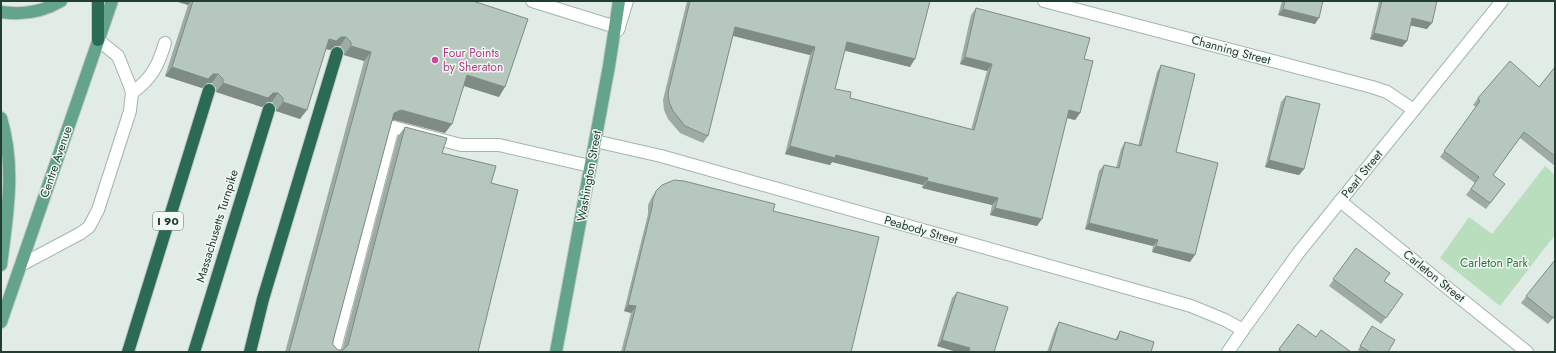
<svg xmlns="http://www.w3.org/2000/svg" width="1556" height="353" viewBox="0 0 1556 353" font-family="Jost,sans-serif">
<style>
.green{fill:#b9debe}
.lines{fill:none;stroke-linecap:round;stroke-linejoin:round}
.lane-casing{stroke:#a3b4ac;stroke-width:14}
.street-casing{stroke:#a3b4ac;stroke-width:14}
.secondary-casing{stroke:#9fb8ac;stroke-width:14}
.primary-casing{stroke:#c1c9c6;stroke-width:14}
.highway-casing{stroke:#c1c9c6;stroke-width:14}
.lane{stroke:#fff;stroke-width:12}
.street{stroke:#fff;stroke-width:12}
.secondary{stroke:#fff;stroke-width:12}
.primary{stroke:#63a48b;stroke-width:12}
.highway{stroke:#2b6b56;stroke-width:12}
.wall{fill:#9daba3}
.shaded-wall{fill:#7f8b85}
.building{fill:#b6c7be;stroke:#7f8b85}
.hotel-dot{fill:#d1479c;stroke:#f1f8f4;stroke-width:1.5}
.labels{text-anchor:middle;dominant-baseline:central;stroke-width:3;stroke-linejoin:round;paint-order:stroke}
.shield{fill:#f1f8f4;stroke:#5f766c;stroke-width:1}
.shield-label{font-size:11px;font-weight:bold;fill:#203e32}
.street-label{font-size:12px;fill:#203e32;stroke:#f1f8f4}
.hotel-label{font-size:12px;fill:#b23c85;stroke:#f1f8f4;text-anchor:start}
.park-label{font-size:12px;fill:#29763d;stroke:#f1f8f4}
</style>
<rect width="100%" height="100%" fill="#e1ece6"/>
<polygon class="green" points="1545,166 1555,175 1555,235 1500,306 1440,258 1469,217 1492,234"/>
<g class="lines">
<defs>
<g id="lane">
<polyline points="532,1 619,28"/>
<path d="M132,93C152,78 158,66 165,43"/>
<polyline points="21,265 81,233 89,227 98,210 130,111 131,101 132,93 130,86 118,56 98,40"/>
<polyline points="334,352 393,127 461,145 499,145 590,166"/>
</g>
<g id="street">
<polyline points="1044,1 1372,87 1387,92 1414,110"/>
<polyline points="595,141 661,156 1191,306 1225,320 1243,330"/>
<polyline points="1340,201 1527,352"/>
</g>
<g id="secondary">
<polyline points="618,30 627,1"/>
<polyline points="1228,352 1243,330 1299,252 1502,1"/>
</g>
<g id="primary">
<path d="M1,12C22,15 43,12 61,1"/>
<path d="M1,118C16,167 7,216 1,265"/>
<polyline points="1,322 112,1"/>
<polyline points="556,352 609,66 619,1"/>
</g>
<g id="highway">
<polyline points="98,1 98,40"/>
<polyline points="128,352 209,90"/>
<polyline points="194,352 269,109"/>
<polyline points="250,352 263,299 337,53"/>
</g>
</defs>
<use href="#lane" class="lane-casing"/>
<use href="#street" class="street-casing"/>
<use href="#secondary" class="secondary-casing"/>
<use href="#primary" class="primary-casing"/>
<use href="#highway" class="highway-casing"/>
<use href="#lane" class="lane"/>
<use href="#street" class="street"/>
<use href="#secondary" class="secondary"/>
<use href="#primary" class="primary"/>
<use href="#highway" class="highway"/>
</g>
<g class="wall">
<polygon points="175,1 473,1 499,97 464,86 445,133 395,120 392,121 333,341 333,345 338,350 342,350 398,136 405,127 442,153 491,183 478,352 285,352 364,61 344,55 344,51 340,46 335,46 330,50 325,49 300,119 276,111 276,107 272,102 267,102 262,107 216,92 216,88 212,83 207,83 202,88 165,76 188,5"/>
<polygon points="687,1 930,1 910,67 845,50 835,89 850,98 971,130 987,71 960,64 971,15 976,8 1084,59 1080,113 1075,120 1067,118 1037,226 990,215 992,205 922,188 923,185 832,162 830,165 785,154 810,55 733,36 708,136 703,143 680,133 668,119 664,110 663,100"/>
<polygon points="1282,1 1323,1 1315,24 1278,15"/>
<polygon points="1379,1 1437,1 1427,29 1411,25 1402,47 1370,39"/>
<polygon points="1161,65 1176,152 1190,262 1152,252 1153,246 1085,229 1099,171 1104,165 1116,168 1121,149 1125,142 1138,146 1157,72"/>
<polygon points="1555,67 1555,166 1520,138 1493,175 1505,184 1486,209 1466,195 1475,183 1440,157 1476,107 1473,105 1478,98 1539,87"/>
<polygon points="1286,96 1304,169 1299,175 1265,167 1281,102"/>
<polygon points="656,191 773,211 851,352 621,352 631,313 624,311 648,214 648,205 652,197"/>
<polygon points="1356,248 1384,281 1403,294 1381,324 1329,286"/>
<polygon points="1555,260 1555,316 1548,324 1521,303"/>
<polygon points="957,292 994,352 957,352 937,346 952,298"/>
<polygon points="1059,322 1115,340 1116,338 1120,331 1151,352 1047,352 1055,329"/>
<polygon points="1298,324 1316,337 1351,352 1277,352"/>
<polygon points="1372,326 1388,352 1361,352 1358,350"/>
</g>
<g class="shaded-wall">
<polygon points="175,1 191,1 188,5"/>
<polygon points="1283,9 1319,18 1315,24 1278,15"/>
<polygon points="1412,18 1432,23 1427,29 1408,25"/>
<polygon points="735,27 815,47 810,55 730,35"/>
<polygon points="1374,33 1407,41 1402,47 1370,39"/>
<polygon points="341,37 346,37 340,46 335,46 330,50 322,48 329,39"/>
<polygon points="847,42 915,59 910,67 842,50"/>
<polygon points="351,46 371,52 364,61 344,55"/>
<polygon points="965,57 992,64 987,71 960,64"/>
<polygon points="172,67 213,74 218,74 212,83 207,83 202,88 165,76"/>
<polygon points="467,75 505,87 499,97 461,85"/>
<polygon points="223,83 273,93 278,93 272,102 267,102 262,107 216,92"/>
<polygon points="283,102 307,110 300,119 276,111"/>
<polygon points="401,110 452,124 445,133 395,120 387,122 394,113"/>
<polygon points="1069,110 1080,113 1075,120 1064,117"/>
<polygon points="790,146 836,155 928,178 923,185 832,162 830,165 785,154"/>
<polygon points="1269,160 1304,169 1299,175 1265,167"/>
<polygon points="927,181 998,198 992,205 922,188"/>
<polygon points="995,208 1042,219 1037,226 990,215"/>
<polygon points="1089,223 1158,240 1153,246 1085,229"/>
<polygon points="1156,246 1195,255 1190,262 1152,252"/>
<polygon points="628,305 636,306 631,313 624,311"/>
<polygon points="942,340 970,348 968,352 957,352 937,346"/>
</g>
<g class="building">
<polygon points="193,1 473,1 528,19 505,87 467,75 452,124 401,110 394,113 333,341 333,345 338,350 343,350 348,345 405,127 447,138 442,153 496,166 491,183 518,190 478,352 289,352 371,52 351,46 351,42 346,37 341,37 336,41 329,39 307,110 283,102 283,98 278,93 273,93 268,98 223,83 223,79 218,74 213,74 208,79 172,67"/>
<polygon points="690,1 930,1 915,59 847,42 835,89 851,92 850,98 974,130 992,64 965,57 976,8 1090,38 1084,59 1093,61 1080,113 1069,110 1042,219 995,208 998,198 927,181 928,178 836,155 835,158 790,146 815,47 735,27 708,136 685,126 673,111 669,102 668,93"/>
<polygon points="1285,1 1323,1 1319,18 1283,9"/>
<polygon points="1382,1 1437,1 1432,23 1412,18 1407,41 1374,33"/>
<polygon points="1510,61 1539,87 1555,67 1555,156 1524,132 1493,175 1505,184 1490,203 1471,189 1479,177 1444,151 1480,101 1478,98"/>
<polygon points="1161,65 1195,74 1176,152 1218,163 1195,255 1156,246 1158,240 1089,223 1104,165 1119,168 1125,142 1141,146"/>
<polygon points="1286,96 1320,104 1304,169 1269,160"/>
<polygon points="674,180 684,181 775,204 773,211 879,237 851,352 624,352 636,306 628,305 652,207 653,199 656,191 662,185"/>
<polygon points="1356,248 1390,273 1384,281 1403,294 1386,318 1333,279"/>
<polygon points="1555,260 1555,315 1553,318 1526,296"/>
<polygon points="957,292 1008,307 994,352 969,352 970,348 942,340"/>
<polygon points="1059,322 1117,340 1120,331 1154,342 1151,352 1050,352"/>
<polygon points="1298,324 1316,337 1321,330 1351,352 1282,352 1279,349"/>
<polygon points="1372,326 1395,340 1388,352 1370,352 1360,346"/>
</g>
<circle class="hotel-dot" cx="435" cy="60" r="4"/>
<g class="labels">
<rect class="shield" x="153" y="212" width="30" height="18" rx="3"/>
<g class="shield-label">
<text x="168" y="221">I 90</text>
</g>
<g class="street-label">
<text transform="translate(1231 50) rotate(15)">Channing Street</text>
<text transform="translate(56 162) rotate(-71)">Centre Avenue</text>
<text transform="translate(1362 174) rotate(-51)">Pearl Street</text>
<text transform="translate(589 176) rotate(-80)">Washington Street</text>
<text transform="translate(217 226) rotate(-73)">Massachusetts Turnpike</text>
<text transform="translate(921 230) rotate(16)">Peabody Street</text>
<text transform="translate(1434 276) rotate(39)">Carleton Street</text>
</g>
<g class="hotel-label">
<text x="443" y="53">Four Points<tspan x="443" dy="14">by Sheraton</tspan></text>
</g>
<g class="park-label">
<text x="1494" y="263">Carleton Park</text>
</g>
</g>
<rect width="1556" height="353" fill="none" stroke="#203e32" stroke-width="4"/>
</svg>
